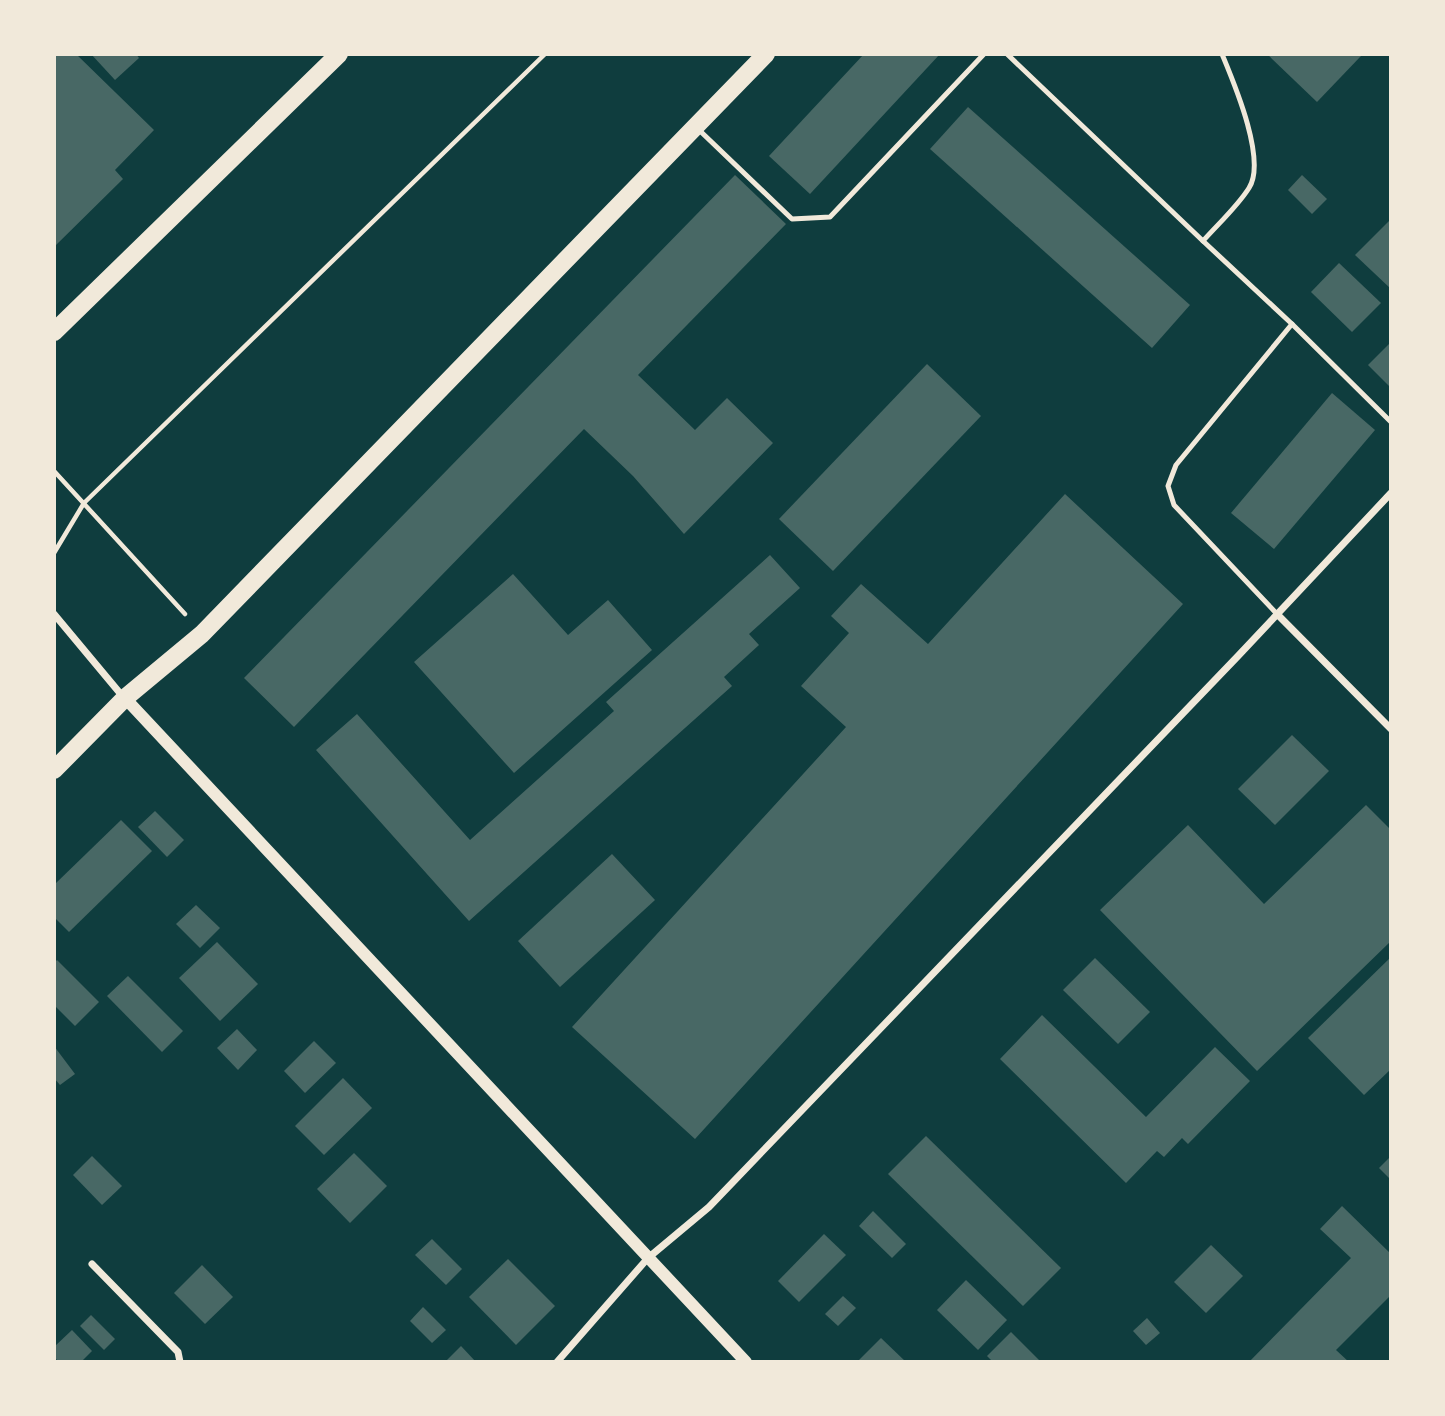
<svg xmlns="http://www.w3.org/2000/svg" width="1445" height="1416" viewBox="0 0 1445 1416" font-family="Arial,sans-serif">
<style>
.building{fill:#486865}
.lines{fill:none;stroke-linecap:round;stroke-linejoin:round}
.path{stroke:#f1e9da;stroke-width:4.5}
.service{stroke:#f1e9da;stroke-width:5}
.minor{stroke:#f1e9da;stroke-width:7}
.tertiary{stroke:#f1e9da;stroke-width:12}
.primary{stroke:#f1e9da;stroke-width:18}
</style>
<rect width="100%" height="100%" fill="#0f3d3e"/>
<g class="building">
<polygon points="54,54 76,54 154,130 115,170 123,179 54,247"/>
<polygon points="91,54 136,54 139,58 115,80"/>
<polygon points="864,54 940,54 810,194 769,156"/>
<polygon points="1267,54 1359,54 1361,56 1317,102"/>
<polygon points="968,107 1190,305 1152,348 930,149"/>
<polygon points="735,175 786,224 638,375 695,430 727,398 773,443 684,534 633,476 584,429 294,727 244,678"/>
<polygon points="1302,175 1327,199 1312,214 1288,190"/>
<polygon points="1391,219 1391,289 1355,255"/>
<polygon points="1339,263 1381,303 1352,332 1311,292"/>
<polygon points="1391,342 1391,388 1368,365"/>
<polygon points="927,364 981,416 833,571 779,519"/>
<polygon points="1332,393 1375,430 1274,549 1231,513"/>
<polygon points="1065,494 1183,604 695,1139 572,1027 846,727 801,686 849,633 831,616 861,584 928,644"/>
<polygon points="770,555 800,588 749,634 759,645 724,677 732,686 469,921 316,750 357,714 470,840 614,711 606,702"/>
<polygon points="513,574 568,635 608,600 652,650 514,773 414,662"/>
<polygon points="1292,735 1329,771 1275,825 1238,789"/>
<polygon points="1366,805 1391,830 1391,941 1257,1071 1100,910 1188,825 1264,904"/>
<polygon points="155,811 184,840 167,857 138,827"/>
<polygon points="121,820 152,851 69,932 54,917 54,885"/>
<polygon points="612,854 655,900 560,987 518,941"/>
<polygon points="196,905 220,928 200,948 176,924"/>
<polygon points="217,942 258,984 220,1021 179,978"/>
<polygon points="1391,957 1391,1069 1364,1095 1308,1038"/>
<polygon points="1095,958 1150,1012 1118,1044 1063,990"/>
<polygon points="57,960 99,1002 75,1026 54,1005 54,963"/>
<polygon points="128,976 183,1031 162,1052 107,996"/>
<polygon points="1042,1015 1146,1117 1215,1047 1250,1081 1188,1144 1182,1138 1164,1157 1157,1151 1126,1183 1000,1059"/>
<polygon points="237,1029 257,1050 238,1070 217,1048"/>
<polygon points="314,1041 336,1063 305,1093 284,1071"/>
<polygon points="54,1046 75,1074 60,1085 54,1078"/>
<polygon points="343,1078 372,1108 324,1155 295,1126"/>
<polygon points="926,1136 1061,1268 1023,1306 888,1174"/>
<polygon points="354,1153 387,1186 350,1223 317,1189"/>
<polygon points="92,1156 122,1186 102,1205 73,1175"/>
<polygon points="1391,1156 1391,1180 1379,1168"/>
<polygon points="1342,1206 1391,1254 1391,1295 1336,1350 1349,1362 1249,1362 1351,1258 1320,1229"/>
<polygon points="873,1211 906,1244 892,1258 859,1226"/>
<polygon points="824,1234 846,1255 799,1302 778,1281"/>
<polygon points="432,1239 462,1269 446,1285 415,1255"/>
<polygon points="1211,1245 1243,1276 1206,1313 1174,1282"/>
<polygon points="508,1259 555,1306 516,1345 469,1297"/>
<polygon points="202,1265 233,1297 205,1324 174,1293"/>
<polygon points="966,1280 1007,1320 978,1350 937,1310"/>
<polygon points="843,1296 856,1308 838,1326 825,1314"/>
<polygon points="423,1307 446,1330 432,1343 410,1321"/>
<polygon points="91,1315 115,1339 104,1350 80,1326"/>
<polygon points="1147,1318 1160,1333 1146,1345 1133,1331"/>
<polygon points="72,1330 92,1351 81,1362 59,1362 54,1357 54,1347"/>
<polygon points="1011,1332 1041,1362 993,1362 987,1356"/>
<polygon points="881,1338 906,1362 857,1362"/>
<polygon points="461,1346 476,1362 445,1362"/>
</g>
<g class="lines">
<g class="path">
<polyline points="54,471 185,614"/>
<polyline points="54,553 84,503 545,54"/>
</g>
<g class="service">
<polyline points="1007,54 1203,241"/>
<path d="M1222,54C1234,83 1267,160 1249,188C1237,207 1218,224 1203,241L1292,324L1391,422"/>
<polyline points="698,129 792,219 830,217 984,54"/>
<polyline points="1277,614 1174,505 1168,486 1176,465 1292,324"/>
</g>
<g class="minor">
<polyline points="54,614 124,698"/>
<polyline points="1277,614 1391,729"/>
<polyline points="92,1264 178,1352 180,1362"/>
<polyline points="557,1362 648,1258 709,1207 1238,656 1391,493"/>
</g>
<polyline class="tertiary" points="125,698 746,1362"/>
<g class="primary">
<polyline points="54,332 339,54"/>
<polyline points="54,770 125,698 202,634 766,54"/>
</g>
</g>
<rect width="1445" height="1416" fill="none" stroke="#f1e9da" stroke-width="112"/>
</svg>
